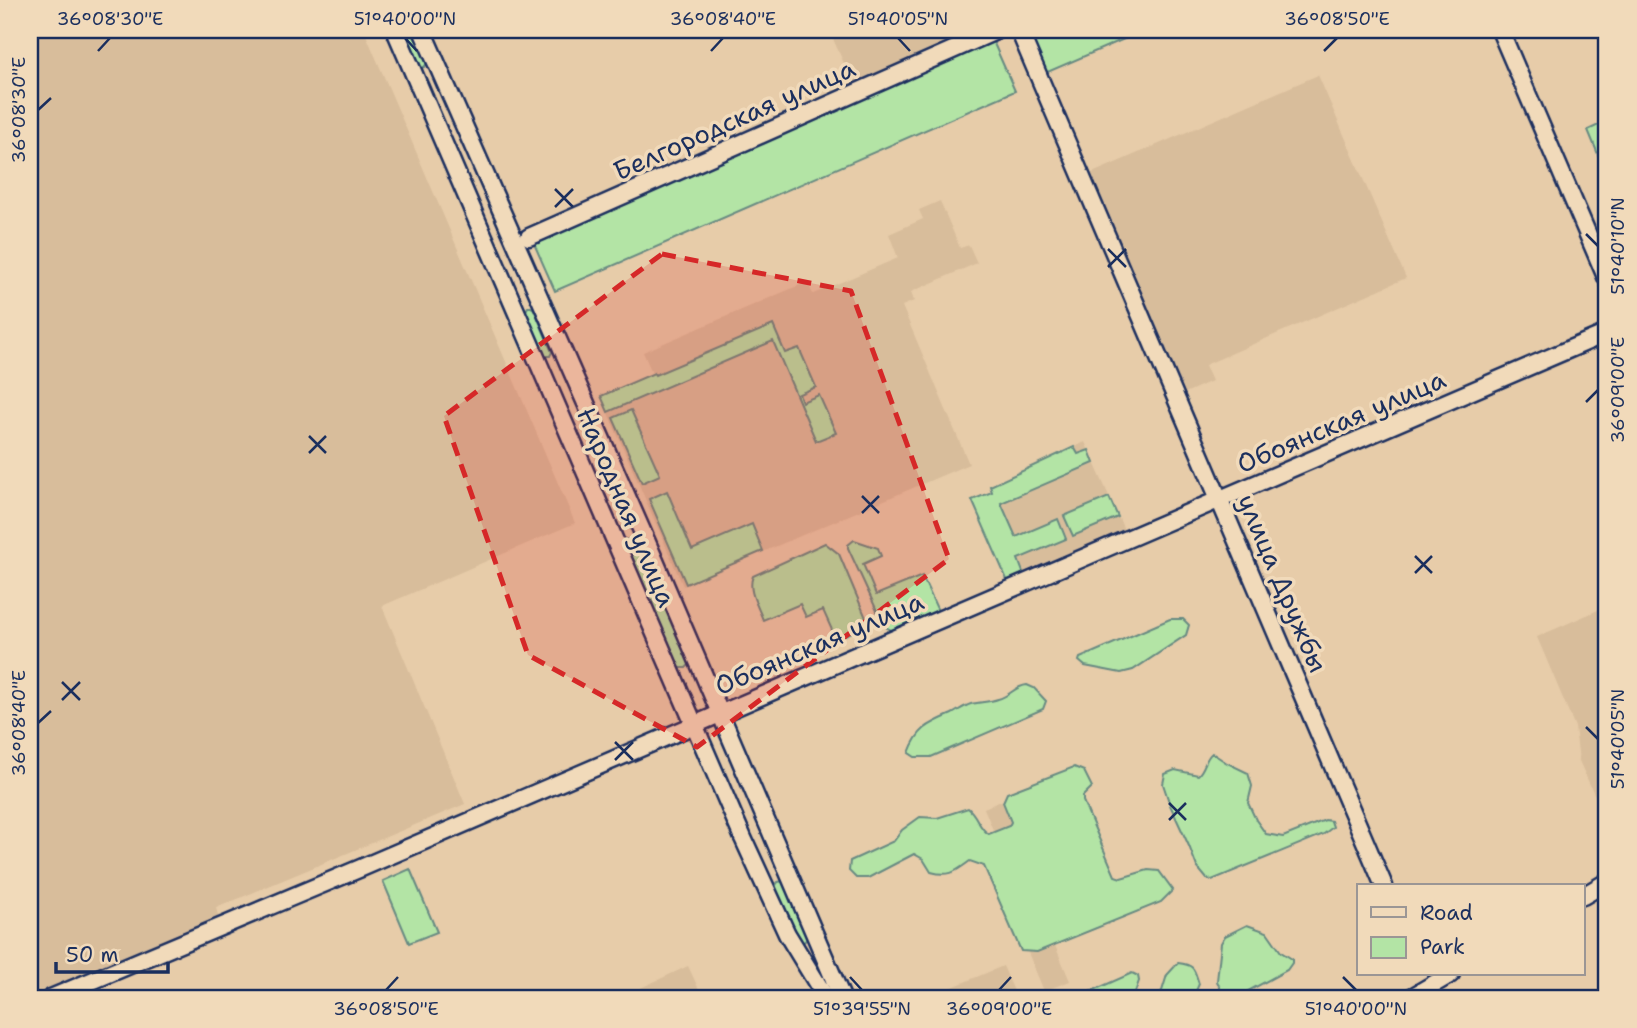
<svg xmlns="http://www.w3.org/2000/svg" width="1637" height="1028" viewBox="0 0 1637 1028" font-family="'Shantell Sans',sans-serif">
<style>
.built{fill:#d8bd9b}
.green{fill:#b3e4a5;stroke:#678a82;stroke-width:2}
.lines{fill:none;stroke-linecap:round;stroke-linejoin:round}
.minor-casing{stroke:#1b2f5e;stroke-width:21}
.minor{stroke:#f1daba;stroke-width:16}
.marked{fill:#d62828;fill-opacity:0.2;stroke:#d62828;stroke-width:5;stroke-dasharray:14 9;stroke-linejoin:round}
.ticks{fill:none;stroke:#1b2f5e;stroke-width:2.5}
.labels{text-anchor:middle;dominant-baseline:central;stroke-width:7;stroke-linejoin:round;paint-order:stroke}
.street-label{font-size:26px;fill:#1b2f5e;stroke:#f1daba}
.neatline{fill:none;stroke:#1b2f5e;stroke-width:2.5}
.ticks-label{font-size:18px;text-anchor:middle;fill:#1b2f5e}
</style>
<rect width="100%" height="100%" fill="#e7cca9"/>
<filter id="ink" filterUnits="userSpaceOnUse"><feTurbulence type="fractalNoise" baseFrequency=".0143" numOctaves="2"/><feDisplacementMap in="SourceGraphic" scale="14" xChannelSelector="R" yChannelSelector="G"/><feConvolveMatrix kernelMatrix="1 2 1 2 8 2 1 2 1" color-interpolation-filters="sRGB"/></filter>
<g filter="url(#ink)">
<g class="built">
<polygon points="30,30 364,30 575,523 382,606 465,804 216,908 219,919 40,998 30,998"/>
<polygon points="829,30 985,30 855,88"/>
<polygon points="1318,75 1406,278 1205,365 1212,381 1185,393 1090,174"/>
<polygon points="940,201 960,248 969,245 977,263 911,292 914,301 902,306 969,464 683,586 601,397 653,375 643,352 807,282 813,294 898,258 889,234 923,219 919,210"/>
<polygon points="1085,442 1125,532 1008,582 972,500 992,492 990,486"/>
<polygon points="1607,606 1607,822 1579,761 1575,727 1537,637"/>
<polygon points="1006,799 1040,910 1070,981 1044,991 987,854 1000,847 984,808"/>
<polygon points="688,966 703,998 619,998"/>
<polygon points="1003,966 1017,998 926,998"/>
</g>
<g class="green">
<polygon points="402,30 413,30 426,61 426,65 424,67 420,68 418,65"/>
<polygon points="1024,30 1145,30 1043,74"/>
<polygon points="992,39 1015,91 555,291 532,239"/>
<polygon points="1607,121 1607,176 1588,130"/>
<polygon points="528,307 531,307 534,309 552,352 550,356 546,356 543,354 525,312"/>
<polygon points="773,325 785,353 799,348 816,387 799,394 802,402 819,395 836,433 816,441 773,341 608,412 601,396 654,373 655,375"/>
<polygon points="631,410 660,475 642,483 613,418"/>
<polygon points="1074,447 1078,454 1089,450 1094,463 1001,503 1016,537 1058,519 1066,539 1018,559 1024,575 1008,582 972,500 992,492 990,486"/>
<polygon points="667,491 692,550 752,524 763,551 686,584 649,499"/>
<polygon points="1109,497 1118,517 1073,536 1064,516"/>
<polygon points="630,538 633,538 639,540 691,663 686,668 679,668 676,666 625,546 627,540"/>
<polygon points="854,540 878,548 881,556 863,564 876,595 922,576 939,613 898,630 893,631 884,626 848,548 848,545"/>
<path d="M825,543L839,554L869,625L836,639L823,610L806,617L800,604L763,620C758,606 747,590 753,576Z"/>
<polygon points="1170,619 1183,619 1189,625 1186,635 1133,670 1121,673 1085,666 1079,661 1080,658"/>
<path d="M1027,685L1034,688L1046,701L1043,709L931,757H915L909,753C918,728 929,724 952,714C958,711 964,706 971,704C980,702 990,702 998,699C1010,696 1015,686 1027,685Z"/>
<path d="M1212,753L1227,763L1248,773L1252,786L1248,803L1256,820L1266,834L1283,837L1325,820L1331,821L1333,827L1324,834L1212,880L1207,879L1197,867L1189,846L1170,805L1163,784L1165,774L1175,770L1198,775C1205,769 1205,758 1212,753Z"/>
<path d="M1074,767L1084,771L1092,787L1083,796V801L1115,876L1121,878L1148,870L1159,871L1173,890L1161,902L1037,952L1021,951L984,866L970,861C955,872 950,877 931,872L923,859L914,854L868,878H856L849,871L850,861L894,841L902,830L920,817L937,818L968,808C977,815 979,829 989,834L1009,826L1011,822L1003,802L1007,793Z"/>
<polygon points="410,869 437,932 409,943 383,881"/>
<polygon points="783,881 785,883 808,937 804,942 798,941 774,888 778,882"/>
<polygon points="1247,925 1267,932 1281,952 1292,959 1292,963 1287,970 1239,996 1231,997 1223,995 1217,981 1221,943 1225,936"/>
<path d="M1178,963C1195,965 1194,969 1199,984L1193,998H1155L1162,991L1167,975Z"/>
<polygon points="1132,973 1138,976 1139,981 1133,998 1076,998"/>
</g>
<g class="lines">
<defs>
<g id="minor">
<polyline points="395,30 743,838 787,934 826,998"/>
<polyline points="422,30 646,540 842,998"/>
<polyline points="1019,30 1384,886"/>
<polyline points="1500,30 1607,279"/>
<polyline points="529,237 998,30"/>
<polyline points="1583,896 1607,882"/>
<polyline points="51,998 361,868 1607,333"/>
<polyline points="1410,998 1451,974"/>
</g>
</defs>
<use href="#minor" class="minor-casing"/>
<use href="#minor" class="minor"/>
</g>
</g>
<path class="marked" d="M662,254L851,291L949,559L697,747L528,655L444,416Z"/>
<path class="ticks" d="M405,38L417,51M898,38L910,51M98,51L110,38M711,51L723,38M1324,51L1337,38M38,110L51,98M555,189L573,207M555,207L573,189M1586,234L1598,246M1108,249L1126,267M1108,267L1126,249M1586,402L1598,390M309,436L326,453M309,453L326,436M862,496L879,513M862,513L879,496M1415,556L1432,573M1415,573L1432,556M62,682L80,700M62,700L80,682M38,723L51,711M1586,727L1598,739M615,742L633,760M615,760L633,742M1169,803L1186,820M1169,820L1186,803M850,977L862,990M1343,977L1356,990M386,990L398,977M999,990L1011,977"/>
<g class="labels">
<g class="street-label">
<text transform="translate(734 119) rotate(-24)">Белгородская улица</text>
<text transform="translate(1341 421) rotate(-23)">Обоянская улица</text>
<text transform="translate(627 507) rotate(67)">Народная улица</text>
<text transform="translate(1283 583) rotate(67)">улица Дружбы</text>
<text transform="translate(819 643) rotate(-23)">Обоянская улица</text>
</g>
</g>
<rect width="1637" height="1028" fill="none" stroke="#f1daba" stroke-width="77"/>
<rect x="1357" y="884" width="228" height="91" fill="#f1daba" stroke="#9b9695" stroke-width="2"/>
<rect x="1371" y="907" width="35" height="10" fill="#f1daba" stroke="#9b9695" stroke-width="2"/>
<text x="1420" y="920" font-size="21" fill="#1b2f5e">Road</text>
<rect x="1371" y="937" width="35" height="21" fill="#b3e4a5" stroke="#9b9695" stroke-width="2"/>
<text x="1420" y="954" font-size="21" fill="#1b2f5e">Park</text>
<path d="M56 962v10h112v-10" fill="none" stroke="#1b2f5e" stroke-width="3.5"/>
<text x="66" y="962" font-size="21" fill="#1b2f5e" stroke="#f1daba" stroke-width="5" paint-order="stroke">50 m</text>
<rect x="38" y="38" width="1560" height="952" class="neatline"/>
<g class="ticks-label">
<text x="110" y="25">36°08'30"E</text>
<text x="405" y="25">51°40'00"N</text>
<text x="723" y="25">36°08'40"E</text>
<text x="898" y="25">51°40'05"N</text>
<text x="1337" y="25">36°08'50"E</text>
<text transform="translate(19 110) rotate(-90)" y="6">36°08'30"E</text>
<text transform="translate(1618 246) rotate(-90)" y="6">51°40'10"N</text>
<text transform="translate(1618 390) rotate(-90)" y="6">36°09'00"E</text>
<text transform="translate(19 723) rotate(-90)" y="6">36°08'40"E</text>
<text transform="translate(1618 739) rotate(-90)" y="6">51°40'05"N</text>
<text x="386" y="1015">36°08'50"E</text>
<text x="862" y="1015">51°39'55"N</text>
<text x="999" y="1015">36°09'00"E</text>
<text x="1356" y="1015">51°40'00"N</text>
</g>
</svg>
